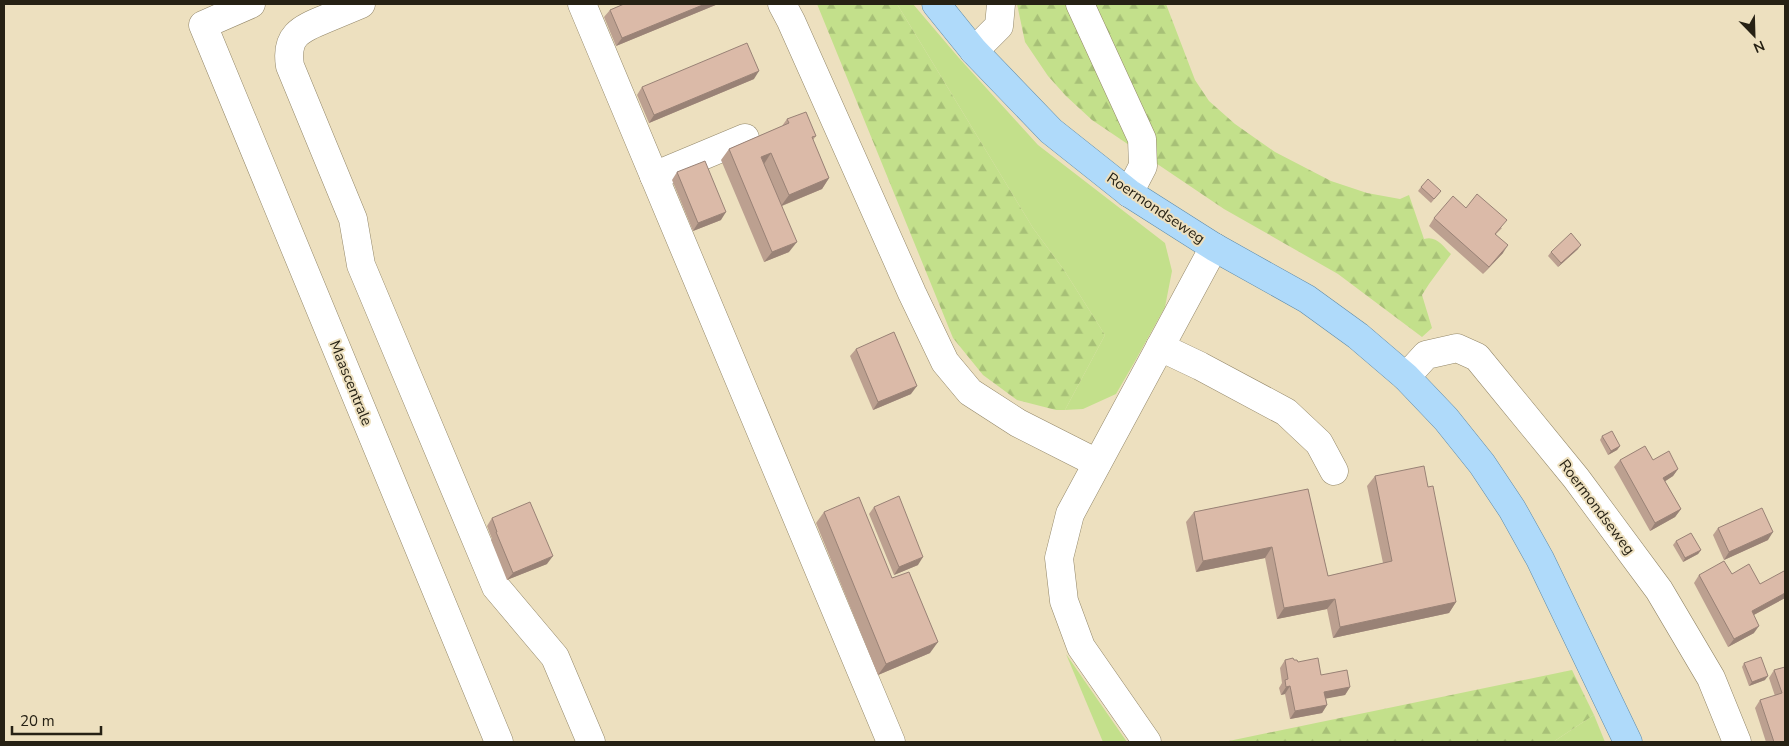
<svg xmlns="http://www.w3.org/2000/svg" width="1789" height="746" viewBox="0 0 1789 746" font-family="'Nunito Sans',sans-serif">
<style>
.green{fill:#c3e08b}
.forest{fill:url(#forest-firs)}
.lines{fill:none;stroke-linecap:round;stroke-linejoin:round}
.minor-casing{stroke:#938769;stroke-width:29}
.major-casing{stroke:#5d8aa8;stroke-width:29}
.minor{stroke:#fff;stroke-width:28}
.major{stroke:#afdafa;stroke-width:28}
.wall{fill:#bca090}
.shaded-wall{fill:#998276}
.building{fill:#dbbaa8;stroke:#998276}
.labels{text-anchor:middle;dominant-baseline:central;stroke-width:4;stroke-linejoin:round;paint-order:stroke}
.street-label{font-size:15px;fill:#262114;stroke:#ede0bf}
</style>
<defs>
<pattern id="forest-firs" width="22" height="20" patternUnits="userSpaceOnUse" patternTransform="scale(1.25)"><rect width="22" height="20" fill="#c3e08b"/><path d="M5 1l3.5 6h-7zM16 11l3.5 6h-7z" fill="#a7c077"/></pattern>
</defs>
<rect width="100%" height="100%" fill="#ede0bf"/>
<g class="green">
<polygon points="897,4 913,4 959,58 1038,145 1165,243 1172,271 1165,307 1134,363 1116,394 1083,409 1065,410 1105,335 1064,270 1033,228"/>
<polygon points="1066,654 1127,742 1103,742"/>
<polygon points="1594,715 1605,742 1553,742"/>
</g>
<g class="forest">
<polygon points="817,4 897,4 1033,228 1064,270 1105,335 1065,410 1056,410 1017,400 983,375 953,338"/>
<path d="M1017,4H1166L1195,80L1209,101L1235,124L1275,152L1331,181L1367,193L1400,199L1409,195L1424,239C1436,235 1443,246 1451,254L1429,284L1422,295L1432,328L1422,337L1338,274L1224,209L1092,120L1066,96L1048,76L1025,42Z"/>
<polygon points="1572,670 1594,715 1553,742 1224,742"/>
</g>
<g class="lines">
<defs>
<g id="minor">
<polyline points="251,4 203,25 499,742"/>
<path d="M361,4C349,9 337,14 325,19C300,29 285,36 290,66L353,219L361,265L496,587L555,657L591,742"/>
<polyline points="582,4 891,742"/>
<polyline points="782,4 791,21 912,293 945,362 970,392 1018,423 1097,463"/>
<polyline points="1080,4 1142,139 1143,166 1129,193"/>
<polyline points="974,51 999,26 1001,4"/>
<polyline points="654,176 745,138"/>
<polyline points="1160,347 1200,366 1286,412 1319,443 1334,471"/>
<polyline points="1406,377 1426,355 1457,348 1477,357 1576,478 1659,590 1711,678 1737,742"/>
<polyline points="1147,742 1081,647 1064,601 1059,558 1070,514 1214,247"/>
</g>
<polyline id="major" points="936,4 974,51 1051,131 1129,193 1214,247 1307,299 1358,336 1406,377 1446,419 1482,464 1512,509 1540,559 1628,742"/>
</defs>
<use href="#minor" class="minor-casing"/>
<use href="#major" class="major-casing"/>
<use href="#minor" class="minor"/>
<use href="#major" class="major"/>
</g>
<g class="wall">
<polygon points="624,4 718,4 616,46 604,17 610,10"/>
<polygon points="754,79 649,123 637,95 642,87"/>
<polygon points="787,119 816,136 813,140 829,178 822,189 782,206 789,252 764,262 721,160 729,149 782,126"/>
<polygon points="677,172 721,220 693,231 672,180"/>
<polygon points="1421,187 1441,191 1431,203 1418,191"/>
<polygon points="1466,208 1502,228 1496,234 1503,253 1483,274 1429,226 1434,218"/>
<polygon points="1578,249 1558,267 1548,256 1551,252"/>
<polygon points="856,349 911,394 873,410 850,356"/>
<polygon points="1602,436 1620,446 1617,450 1608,455 1600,440"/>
<polygon points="1620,460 1653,460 1678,469 1673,476 1665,481 1681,509 1675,517 1650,531 1614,467"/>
<polygon points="1375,476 1428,487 1456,602 1449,613 1333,638 1327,609 1277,619 1265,558 1196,572 1186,522 1194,512 1308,489 1328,576 1383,563 1367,486"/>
<polygon points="874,507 918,565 894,575 869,514"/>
<polygon points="824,512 892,578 930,653 878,675 816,523"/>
<polygon points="492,518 547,564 507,580 491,540 492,539 487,526"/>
<polygon points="1718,528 1768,540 1724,560 1713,535"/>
<polygon points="1676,541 1701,550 1698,554 1683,562 1673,545"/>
<polygon points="1732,574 1760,584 1785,598 1754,615 1754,633 1728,647 1694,583 1699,575"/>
<polygon points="1285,660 1294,660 1298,662 1321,675 1350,687 1345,695 1326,698 1327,705 1322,713 1290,719 1285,694 1281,695 1279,688 1282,683 1280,668"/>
<polygon points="1744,663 1765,680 1749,686 1742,667"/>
<polygon points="1785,667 1785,742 1766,742 1755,708 1760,700 1775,696 1769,678 1774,670"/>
</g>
<g class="shaded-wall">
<polygon points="705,4 718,4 616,46 622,38"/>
<polygon points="759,71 754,79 649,123 654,115"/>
<polygon points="771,153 764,164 761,157"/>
<polygon points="829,178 822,189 781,206 789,195"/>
<polygon points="726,212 721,220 693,231 698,223"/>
<polygon points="797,242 789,252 764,262 772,252"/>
<polygon points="1508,245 1503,253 1483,274 1489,267"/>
<polygon points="1581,245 1578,249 1558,267 1561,263"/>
<polygon points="917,386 911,394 873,410 878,402"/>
<polygon points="1620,446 1617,450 1608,455 1611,451"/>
<polygon points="1678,469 1673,476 1658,486 1663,478"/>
<polygon points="1681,509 1675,517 1650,531 1655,523"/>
<polygon points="1773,532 1768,540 1724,560 1729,552"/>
<polygon points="1272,547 1265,558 1196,572 1203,561"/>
<polygon points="1701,550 1698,554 1683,562 1685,558"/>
<polygon points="553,556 547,564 507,580 513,573"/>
<polygon points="923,557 918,565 894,575 899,567"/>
<polygon points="1785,593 1785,598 1746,619 1752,611"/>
<polygon points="1335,599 1327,609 1277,619 1284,608"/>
<polygon points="1456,602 1449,613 1333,638 1340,627"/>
<polygon points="1759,626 1754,633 1728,647 1734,639"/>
<polygon points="938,642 930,653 878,675 886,664"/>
<polygon points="1768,676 1765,680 1749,686 1752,682"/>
<polygon points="1290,686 1285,694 1281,695 1286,687"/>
<polygon points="1350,687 1345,695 1319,700 1324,692"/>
<polygon points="1327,705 1322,713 1290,719 1295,711"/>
</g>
<g class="building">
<polygon points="624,4 705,4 622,38 610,10"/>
<polygon points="747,43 759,71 654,115 642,87"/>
<polygon points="806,112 816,136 812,137 829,178 789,195 771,153 761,157 797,242 772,252 729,149 789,123 787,119"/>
<polygon points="705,161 726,212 698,223 677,172"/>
<polygon points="1428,179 1441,191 1434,199 1421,187"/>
<polygon points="1477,194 1507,220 1495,234 1508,245 1489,267 1434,218 1453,196 1466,208"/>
<polygon points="1571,233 1581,245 1561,263 1551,252"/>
<polygon points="894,332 917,386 878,402 856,349"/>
<polygon points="1612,431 1620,446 1611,451 1602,436"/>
<polygon points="1645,446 1653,460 1669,451 1678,469 1663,478 1681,509 1655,523 1620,460"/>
<polygon points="1424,466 1428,487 1433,486 1456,602 1340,627 1335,599 1284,608 1272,547 1203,561 1194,512 1308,489 1328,576 1392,561 1375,476"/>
<polygon points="899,496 923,557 899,567 874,507"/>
<polygon points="859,497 892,578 909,572 938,642 886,664 824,512"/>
<polygon points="530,502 553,556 513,573 496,532 497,532 492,518"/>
<polygon points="1762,508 1773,532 1729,552 1718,528"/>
<polygon points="1691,533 1701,550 1685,558 1676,541"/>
<polygon points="1724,561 1732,574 1749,564 1760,584 1784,571 1785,573 1785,593 1752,611 1759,626 1734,639 1699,575"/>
<polygon points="1761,657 1768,676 1752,682 1744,663"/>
<polygon points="1293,658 1294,660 1297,660 1298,662 1318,658 1321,675 1347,670 1350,687 1324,692 1327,705 1295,711 1290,686 1286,687 1285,680 1288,679 1285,660"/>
<polygon points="1785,667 1785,742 1774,742 1760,700 1782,693 1774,670"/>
</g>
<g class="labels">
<g class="street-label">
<text transform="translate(1156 208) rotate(34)">Roermondseweg</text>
<text transform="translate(351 383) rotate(68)">Maascentrale</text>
<text transform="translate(1597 507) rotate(53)">Roermondseweg</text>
</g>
</g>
<rect width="1789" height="746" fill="none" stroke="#262114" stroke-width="10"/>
<g transform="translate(1754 35) rotate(157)" stroke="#ede0bf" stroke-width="4" paint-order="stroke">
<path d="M0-4L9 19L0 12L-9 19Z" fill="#262114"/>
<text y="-8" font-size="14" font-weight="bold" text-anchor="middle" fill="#262114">N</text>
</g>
<path d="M12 726v8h89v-8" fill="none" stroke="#262114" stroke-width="2.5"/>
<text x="20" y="726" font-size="15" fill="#262114" stroke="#ede0bf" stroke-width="4" paint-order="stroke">20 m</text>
</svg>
